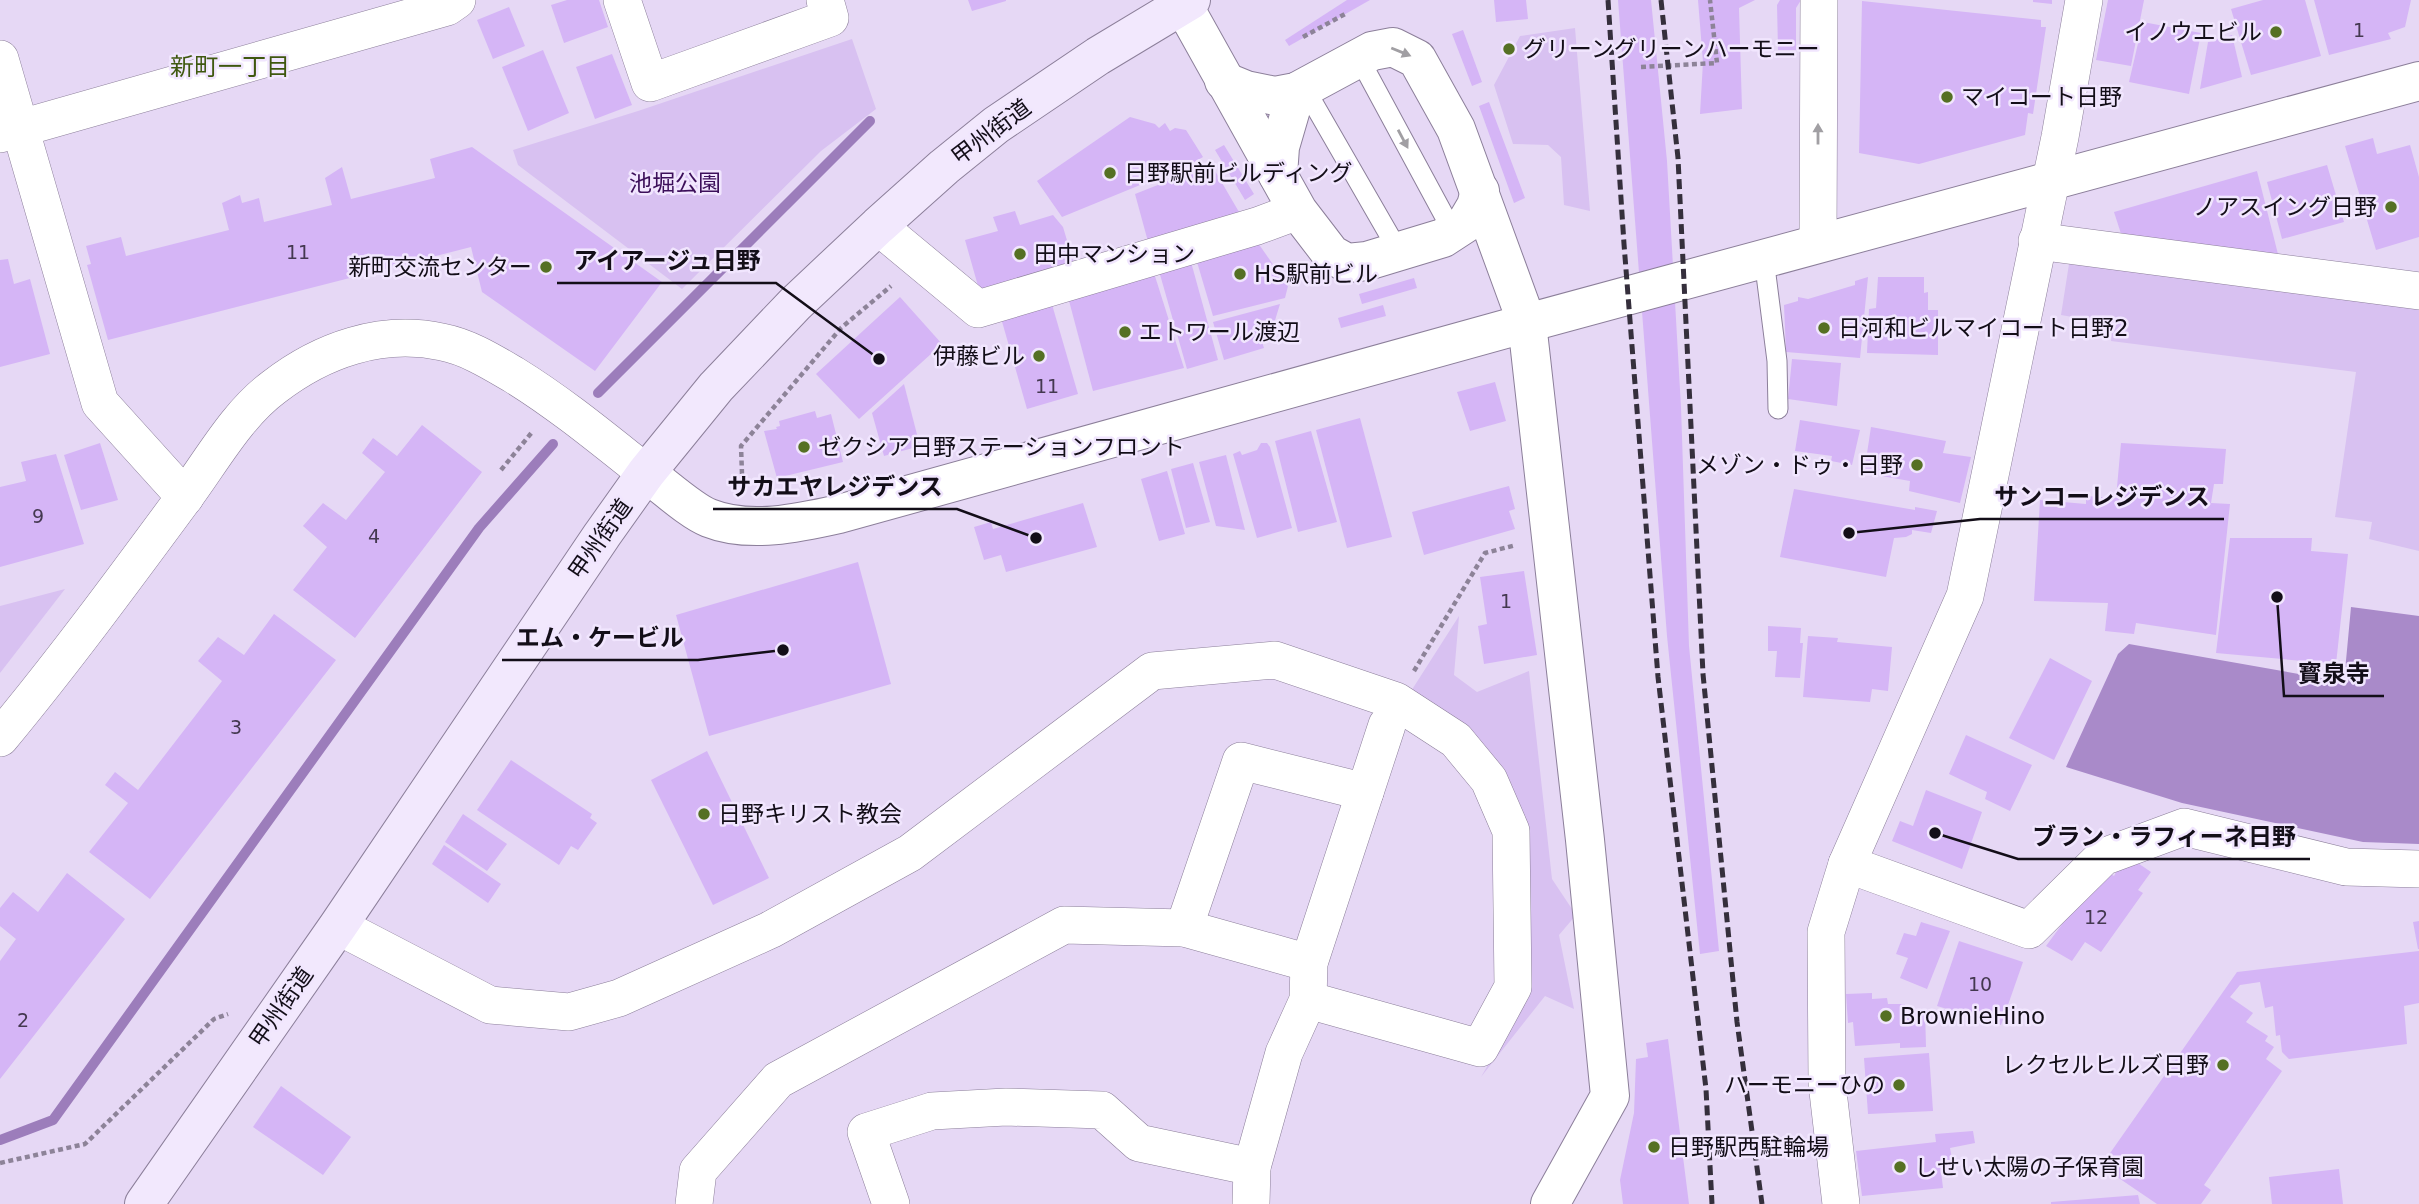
<svg xmlns="http://www.w3.org/2000/svg" width="2419" height="1204" viewBox="0 0 2419 1204" font-family="'DejaVu Sans','Noto Sans JP',sans-serif">
<style>
.green{fill:#d8c1f1}
.forest{fill:#a98ac9}
.lines{fill:none;stroke-linecap:round;stroke-linejoin:round}
.stream{stroke:#9c7dbb;stroke-width:10}
.building{fill:#d5b5f6}
.service-casing{stroke:#8c7f9a;stroke-width:21}
.minor-casing{stroke:#8c7f9a;stroke-width:38}
.tertiary-casing{stroke:#8c7f9a;stroke-width:40}
.secondary-casing{stroke:#8c7f9a;stroke-width:40}
.path{stroke:#8d8398;stroke-width:4.5;stroke-dasharray:5 3.5;stroke-linecap:butt}
.service{stroke:#fff;stroke-width:19}
.minor{stroke:#fff;stroke-width:37}
.tertiary{stroke:#fff;stroke-width:38}
.secondary{stroke:#f2e8fd;stroke-width:38}
.rail{stroke:#352f3c;stroke-width:5;stroke-dasharray:10 5;stroke-linecap:butt}
.oneway{fill:#a19fa3}
.poi-dot{fill:#557024;stroke:#f1e6fe;stroke-width:2.5}
.labels{text-anchor:middle;dominant-baseline:central;stroke-width:5;stroke-linejoin:round;paint-order:stroke}
.number-label{font-size:19px;fill:#443850}
.poi-label{font-size:23px;fill:#130e18;stroke:#f1e6fe;text-anchor:start}
.street-label{font-size:23px;fill:#130e18;stroke:#f1e6fe}
.park-label{font-size:23px;fill:#3c0f5a;stroke:#f1e6fe}
.neighbourhood-label{font-size:24px;fill:#3f580f;stroke:#f1e6fe}
.leader{fill:none;stroke:#130e18;stroke-width:2.5}
.callout-dot{fill:#130e18;stroke:#f1e6fe;stroke-width:2.5}
.callout-label{font-size:24px;text-anchor:middle;font-weight:bold;fill:#130e18;stroke:#f1e6fe;stroke-width:5;stroke-linejoin:round;paint-order:stroke}
</style>
<rect width="100%" height="100%" fill="#e6d8f5"/>
<g class="green">
<polygon points="1575,28 1590,211 1564,205 1561,157 1548,145 1513,144 1494,85 1520,36"/>
<polygon points="852,39 876,109 821,151 682,289 518,165 513,150 638,111"/>
<polygon points="2084,254 2419,299 2419,551 2369,539 2372,522 2335,517 2356,372 2111,341 2113,324 2061,315 2069,264"/>
<polygon points="65,589 0,673 0,606"/>
<polygon points="1459,616 1454,675 1477,692 1529,671 1552,879 1576,915 1559,935 1574,1009 1545,996 1481,1077 1528,995 1518,838 1406,699"/>
</g>
<polygon class="forest" points="2351,607 2419,616 2419,844 2363,842 2182,803 2066,767 2118,654 2129,644 2344,682"/>
<g class="lines">
<g class="stream">
<polyline points="598,393 870,121"/>
<polyline points="0,1140 53,1120 479,528 553,444"/>
</g>
</g>
<g class="building">
<polygon points="567,0 599,0 608,27 564,43 551,5"/>
<polygon points="968,0 1006,0 1006,1 972,11"/>
<polygon points="1347,0 1370,0 1289,46 1285,40"/>
<polygon points="1494,0 1526,0 1528,19 1496,22"/>
<polygon points="1618,0 1651,0 1667,161 1681,407 1689,646 1719,951 1700,954 1667,636"/>
<polygon points="1698,0 1755,0 1739,8 1742,109 1700,114 1703,62"/>
<polygon points="1780,0 1801,0 1796,8 1796,50 1778,50 1777,5"/>
<polygon points="2033,0 2052,0 2052,4 2033,2"/>
<polygon points="2108,0 2144,0 2131,66 2096,60"/>
<polygon points="2263,0 2305,0 2321,56 2251,75 2231,9"/>
<polygon points="2314,0 2411,0 2405,27 2388,33 2391,39 2329,55"/>
<polygon points="1862,1 2041,20 2041,27 2046,27 2033,114 2028,113 2025,135 1919,164 1859,153"/>
<polygon points="509,7 525,46 493,59 477,20"/>
<polygon points="2143,22 2201,33 2189,94 2129,82"/>
<polygon points="1463,30 1482,82 1472,86 1452,34"/>
<polygon points="2232,35 2242,77 2200,89 2208,42"/>
<polygon points="543,50 569,113 528,131 502,67"/>
<polygon points="612,54 632,105 595,119 576,67"/>
<polygon points="1489,102 1525,198 1514,203 1479,106"/>
<polygon points="1130,117 1155,124 1159,128 1165,123 1170,131 1175,128 1186,130 1203,157 1189,165 1062,217 1037,181"/>
<polygon points="2373,138 2377,154 2410,145 2419,177 2419,237 2376,250 2345,146"/>
<polygon points="1224,145 1254,194 1245,200 1215,150"/>
<polygon points="472,147 662,282 595,371 482,292 471,247 108,340 87,265 91,264 86,246 121,237 126,256 229,230 222,203 240,195 242,203 259,198 264,222 332,205 325,178 342,167 351,199 435,178 430,159"/>
<polygon points="1211,164 1239,212 1238,219 1150,249 1135,194"/>
<polygon points="2327,165 2344,222 2282,239 2267,182"/>
<polygon points="2257,171 2280,262 2124,243 2114,212"/>
<polygon points="1015,211 1020,225 1053,215 1063,227 1075,267 980,293 965,240 998,231 993,217"/>
<polygon points="1258,243 1288,286 1285,298 1213,316 1197,262"/>
<polygon points="8,259 14,284 30,279 50,354 0,367 0,260"/>
<polygon points="1191,262 1218,360 1187,369 1159,271"/>
<polygon points="1154,273 1184,368 1093,391 1068,297"/>
<polygon points="1868,277 1860,358 1786,352 1784,305 1798,301 1798,297 1808,299 1855,285 1855,281"/>
<polygon points="1878,277 1924,277 1924,293 1928,292 1928,310 1938,310 1938,355 1867,353 1869,309 1876,308"/>
<polygon points="1414,278 1417,288 1362,304 1359,294"/>
<polygon points="900,297 942,344 859,419 816,374"/>
<polygon points="1051,301 1078,394 1027,409 1001,318"/>
<polygon points="1280,304 1269,340 1262,342 1264,348 1224,360 1213,322"/>
<polygon points="1383,305 1386,316 1341,328 1338,318"/>
<polygon points="1792,359 1841,363 1837,406 1788,399"/>
<polygon points="1495,382 1506,421 1470,431 1457,392"/>
<polygon points="904,384 920,446 884,456 872,413"/>
<polygon points="815,411 817,418 831,414 843,462 777,478 764,431 777,429 776,427 780,426 779,421"/>
<polygon points="1360,418 1392,537 1347,548 1316,430"/>
<polygon points="1800,420 1860,430 1852,465 1831,461 1832,456 1795,451"/>
<polygon points="422,425 482,472 355,638 293,590 327,547 303,526 323,503 346,520 385,472 362,453 373,438 397,456"/>
<polygon points="1871,427 1946,441 1943,453 1971,457 1960,503 1909,491 1910,481 1864,473"/>
<polygon points="1311,431 1337,522 1298,532 1275,441"/>
<polygon points="100,443 118,500 81,510 64,455"/>
<polygon points="1261,443 1267,443 1270,447 1292,528 1257,538 1233,454 1240,451 1242,455 1257,450"/>
<polygon points="2121,443 2226,449 2223,484 2214,484 2211,503 2230,504 2216,635 2136,623 2134,634 2105,631 2108,603 2034,601 2040,500 2086,504 2086,496 2116,498"/>
<polygon points="56,454 84,544 0,567 0,487 26,481 21,462"/>
<polygon points="1226,455 1245,530 1216,526 1199,462"/>
<polygon points="1193,463 1210,522 1186,528 1171,469"/>
<polygon points="1167,471 1185,534 1159,541 1141,479"/>
<polygon points="1509,486 1515,509 1509,511 1515,529 1424,555 1412,512"/>
<polygon points="1794,489 1915,510 1915,507 1937,511 1931,533 1912,530 1912,534 1906,537 1894,538 1886,577 1780,557"/>
<polygon points="1083,503 1097,547 1006,572 1001,555 984,560 974,527 991,522 993,529"/>
<polygon points="2230,538 2312,538 2311,551 2348,554 2336,664 2216,653"/>
<polygon points="858,562 891,684 709,736 676,615"/>
<polygon points="1524,571 1537,655 1484,664 1478,626 1487,624 1480,577"/>
<polygon points="274,614 336,660 150,899 89,852 128,803 105,785 115,772 138,790 222,681 198,661 218,637 244,655"/>
<polygon points="1768,626 1801,628 1800,643 1803,643 1800,678 1775,677 1777,651 1768,651"/>
<polygon points="1808,636 1838,638 1837,642 1892,647 1888,691 1872,689 1870,702 1803,697"/>
<polygon points="2050,658 2092,681 2054,760 2009,738"/>
<polygon points="1966,735 2032,765 2010,811 1985,799 1987,792 1949,774"/>
<polygon points="707,751 769,878 713,905 651,780"/>
<polygon points="511,760 592,814 590,818 597,823 578,850 571,846 559,865 477,810"/>
<polygon points="1926,790 1982,812 1962,869 1892,841 1900,821 1913,826"/>
<polygon points="463,814 507,844 487,871 445,842"/>
<polygon points="444,845 501,884 488,903 432,864"/>
<polygon points="2126,855 2151,872 2138,890 2143,893 2101,952 2085,942 2072,961 2046,946 2103,869 2114,876"/>
<polygon points="67,873 125,919 0,1079 0,961 16,939 0,926 0,908 13,892 38,912"/>
<polygon points="2419,921 2419,949 2418,949 2413,922"/>
<polygon points="1921,922 1950,931 1927,989 1900,978 1908,958 1896,954 1904,933 1916,936"/>
<polygon points="1959,941 2023,962 2001,1025 1937,1006"/>
<polygon points="2419,951 2419,1003 2404,1006 2407,1044 2289,1059 2282,1052 2280,1035 2276,1036 2273,1006 2265,1008 2260,982 2240,985 2230,997 2253,1013 2246,1022 2268,1036 2265,1041 2274,1047 2266,1059 2282,1071 2204,1185 2211,1190 2201,1204 2157,1204 2101,1166 2237,972"/>
<polygon points="1872,993 1872,999 1887,998 1888,1004 1905,1004 1905,1011 1925,1009 1926,1047 1900,1048 1900,1043 1855,1046 1853,1022 1848,1023 1846,994"/>
<polygon points="1668,1039 1689,1204 1623,1204 1620,1180 1634,1113 1636,1059 1648,1057 1646,1043"/>
<polygon points="1929,1053 1933,1111 1868,1114 1864,1058"/>
<polygon points="281,1086 351,1137 323,1175 253,1127"/>
<polygon points="1973,1131 1975,1143 1950,1148 1954,1169 1941,1171 1943,1188 1862,1196 1856,1151 1936,1142 1935,1134"/>
<polygon points="2339,1169 2343,1204 2272,1204 2269,1177"/>
<polygon points="2138,1195 2140,1204 2051,1204 2051,1202"/>
</g>
<g class="lines">
<defs>
<g id="service">
<polyline points="1359,58 1453,232"/>
<polyline points="1304,87 1399,252"/>
<polyline points="1764,259 1777,361 1778,409"/>
</g>
<g id="minor">
<polyline points="622,0 650,83 830,18 825,0"/>
<polyline points="0,59 100,403 185,497"/>
<polyline points="0,134 447,7 457,0"/>
<polyline points="878,226 978,309 1257,226 1298,211"/>
<polyline points="2037,241 2419,291"/>
<polyline points="1818,244 1819,0"/>
<path d="M0,738C63,662 122,582 181,502C210,464 235,416 274,387C322,350 381,329 442,342C468,347 492,362 514,375C561,404 603,439 646,473"/>
<polyline points="1847,864 2029,930 2103,857 2184,827 2346,867 2419,869"/>
<polyline points="338,926 490,1005 569,1012 619,998 770,930 910,853 1152,671 1275,660 1396,701 1456,740 1489,780 1511,831 1513,987 1480,1048 1308,1000"/>
<polyline points="1184,928 1241,761 1365,792"/>
<polyline points="694,1204 698,1171 778,1080 1064,925 1184,928 1309,963"/>
<polyline points="891,1204 866,1132 932,1111 1006,1107 1102,1110 1139,1143 1252,1167"/>
<polyline points="1251,1204 1252,1167 1284,1053 1308,1000 1309,963 1387,725"/>
<polyline points="1841,1204 1827,1083 1826,932 1847,864 1965,596 2060,137 2084,0"/>
</g>
<g id="tertiary">
<polyline points="1183,5 1298,211 1331,254 1347,263 1367,261 1443,238 1466,223 1476,206 1480,191"/>
<polyline points="1224,81 1246,90 1275,96 1296,92 1372,51 1393,47 1417,59 1456,129 1527,323 1585,840 1610,1096 1550,1204"/>
<polyline points="1278,175 1280,147 1296,92"/>
<path d="M646,473C663,485 691,511 709,518C749,534 799,523 839,514L1527,323L2419,81"/>
</g>
<polyline id="secondary" points="144,1204 338,926 602,535 646,473 716,387 795,304 878,226 944,167 996,125 1098,56 1191,0"/>
</defs>
<use href="#service" class="service-casing"/>
<use href="#minor" class="minor-casing"/>
<use href="#tertiary" class="tertiary-casing"/>
<use href="#secondary" class="secondary-casing"/>
<g class="path">
<polyline points="1303,37 1345,14"/>
<polyline points="1641,67 1717,63 1710,0"/>
<polyline points="501,470 533,431"/>
<polyline points="742,474 741,446 841,328 891,286"/>
<polyline points="1414,671 1485,553 1516,545"/>
<polyline points="0,1163 85,1144 214,1019 228,1014"/>
</g>
<use href="#service" class="service"/>
<use href="#minor" class="minor"/>
<use href="#tertiary" class="tertiary"/>
<use href="#secondary" class="secondary"/>
<g class="rail">
<polyline points="1608,0 1624,244 1658,677 1706,1089 1712,1204"/>
<polyline points="1661,0 1678,158 1703,674 1737,1022 1762,1204"/>
</g>
</g>
<defs><path id="oneway-solid" d="M-6-.8H1V-3.2L6.5 0L1 3.2V.8H-6Z" transform="scale(1.75)"/></defs>
<g class="oneway">
<use href="#oneway-solid" transform="translate(1401 52) rotate(22)"/>
<use href="#oneway-solid" transform="translate(1818 134) rotate(-90)"/>
<use href="#oneway-solid" transform="translate(1403 139) rotate(62)"/>
</g>
<g class="poi-dot">
<circle cx="2276" cy="32" r="7"/>
<circle cx="1509" cy="49" r="7"/>
<circle cx="1947" cy="97" r="7"/>
<circle cx="1110" cy="173" r="7"/>
<circle cx="2391" cy="207" r="7"/>
<circle cx="1020" cy="254" r="7"/>
<circle cx="546" cy="267" r="7"/>
<circle cx="1240" cy="274" r="7"/>
<circle cx="1824" cy="328" r="7"/>
<circle cx="1125" cy="332" r="7"/>
<circle cx="1039" cy="356" r="7"/>
<circle cx="804" cy="447" r="7"/>
<circle cx="1917" cy="465" r="7"/>
<circle cx="704" cy="814" r="7"/>
<circle cx="1886" cy="1016" r="7"/>
<circle cx="2223" cy="1065" r="7"/>
<circle cx="1899" cy="1085" r="7"/>
<circle cx="1654" cy="1147" r="7"/>
<circle cx="1900" cy="1167" r="7"/>
</g>
<g class="labels">
<g class="number-label">
<text x="2359" y="30">1</text>
<text x="298" y="252">11</text>
<text x="1047" y="386">11</text>
<text x="38" y="516">9</text>
<text x="374" y="536">4</text>
<text x="1506" y="601">1</text>
<text x="236" y="727">3</text>
<text x="2096" y="917">12</text>
<text x="1980" y="984">10</text>
<text x="23" y="1020">2</text>
</g>
<g class="poi-label">
<text x="2262" y="32" text-anchor="end">イノウエビル</text>
<text x="1523" y="49">グリーングリーンハーモニー</text>
<text x="1961" y="97">マイコート日野</text>
<text x="1124" y="173">日野駅前ビルディング</text>
<text x="2377" y="207" text-anchor="end">ノアスイング日野</text>
<text x="1034" y="254">田中マンション</text>
<text x="532" y="267" text-anchor="end">新町交流センター</text>
<text x="1254" y="274">HS駅前ビル</text>
<text x="1838" y="328">日河和ビルマイコート日野2</text>
<text x="1139" y="332">エトワール渡辺</text>
<text x="1025" y="356" text-anchor="end">伊藤ビル</text>
<text x="818" y="447">ゼクシア日野ステーションフロント</text>
<text x="1903" y="465" text-anchor="end">メゾン・ドゥ・日野</text>
<text x="718" y="814">日野キリスト教会</text>
<text x="1900" y="1016">BrownieHino</text>
<text x="2209" y="1065" text-anchor="end">レクセルヒルズ日野</text>
<text x="1885" y="1085" text-anchor="end">ハーモニーひの</text>
<text x="1668" y="1147">日野駅西駐輪場</text>
<text x="1914" y="1167">しせい太陽の子保育園</text>
</g>
<g class="street-label">
<text transform="translate(991 132) rotate(-37)">甲州街道</text>
<text transform="translate(600 539) rotate(-55)">甲州街道</text>
<text transform="translate(281 1007) rotate(-55)">甲州街道</text>
</g>
<g class="park-label">
<text x="675" y="183">池堀公園</text>
</g>
<g class="neighbourhood-label">
<text x="230" y="67">新町一丁目</text>
</g>
</g>
<path class="leader" d="M879 359L776 283H557M1036 538L957 509H713M1849 533L1980 519H2224M783 650L698 660H502M2277 597L2284 696H2384M1935 833L2018 859H2310"/>
<g class="callout-dot">
<circle cx="879" cy="359" r="7"/>
<circle cx="1036" cy="538" r="7"/>
<circle cx="1849" cy="533" r="7"/>
<circle cx="783" cy="650" r="7"/>
<circle cx="2277" cy="597" r="7"/>
<circle cx="1935" cy="833" r="7"/>
</g>
<g class="callout-label">
<text x="667" y="269">アイアージュ日野</text>
<text x="835" y="495">サカエヤレジデンス</text>
<text x="2102" y="505">サンコーレジデンス</text>
<text x="600" y="646">エム・ケービル</text>
<text x="2334" y="682">寳泉寺</text>
<text x="2164" y="845">ブラン・ラフィーネ日野</text>
</g>
</svg>
